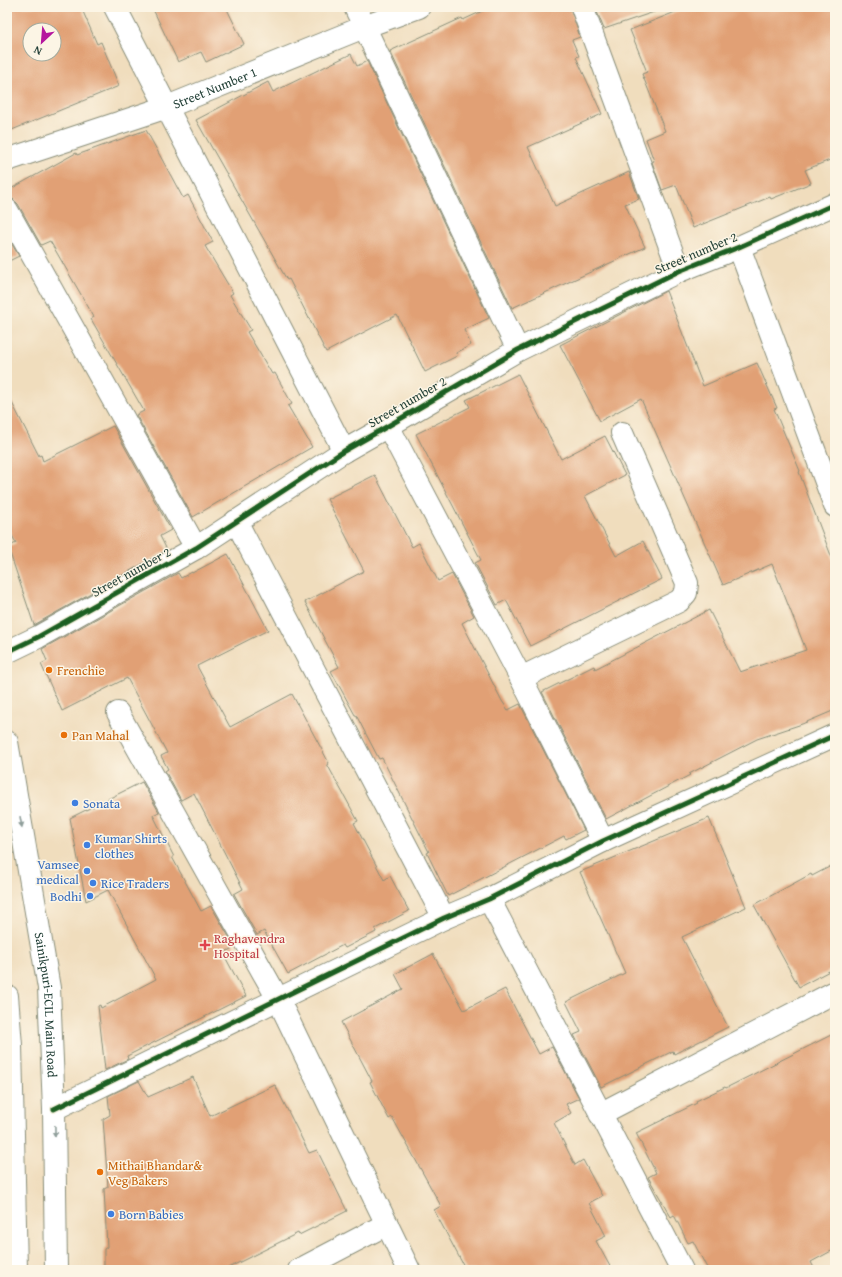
<svg xmlns="http://www.w3.org/2000/svg" width="842" height="1277" viewBox="0 0 842 1277" font-family="'Gentium Book Plus',serif">
<style>
.building{fill:#e1a075;fill-rule:evenodd}
.lines{fill:none;stroke-linecap:round;stroke-linejoin:round}
.minor-casing{stroke:#888d78;stroke-width:24}
.major-casing{stroke:#888d78;stroke-width:24}
.minor{stroke:#fff;stroke-width:22}
.major{stroke:#fff;stroke-width:22}
.cycleway-casing{stroke:#fcf5e5;stroke-width:8}
.cycleway{stroke:#1b5e20;stroke-width:5}
.oneway{fill:#8f9e9a}
.food-dot{fill:#e8710a;stroke:#fcf5e5;stroke-width:1.5}
.shop-dot{fill:#3f7fe0;stroke:#fcf5e5;stroke-width:1.5}
.health-dot{fill:#e0444e;stroke:#fcf5e5;stroke-width:1.5}
.labels{text-anchor:middle;dominant-baseline:central;stroke-width:3;stroke-linejoin:round;paint-order:stroke}
.street-label{font-size:13px;fill:#1f3d34;stroke:#fcf5e5}
.food-label{font-size:13px;fill:#c56008;stroke:#fcf5e5;text-anchor:start}
.shop-label{font-size:13px;fill:#366cbe;stroke:#fcf5e5;text-anchor:start}
.health-label{font-size:13px;fill:#be3a42;stroke:#fcf5e5;text-anchor:start}
</style>
<rect width="100%" height="100%" fill="#fcf5e5"/>
<filter id="ink" filterUnits="userSpaceOnUse"><feTurbulence type="fractalNoise" baseFrequency=".025" numOctaves="2"/><feDisplacementMap in="SourceGraphic" scale="8" xChannelSelector="R" yChannelSelector="G"/><feConvolveMatrix kernelMatrix="1 2 1 2 8 2 1 2 1" color-interpolation-filters="sRGB"/></filter>
<filter id="wash" filterUnits="userSpaceOnUse"><feTurbulence type="fractalNoise" baseFrequency=".012" numOctaves="4" result="noise"/><feDisplacementMap in="SourceGraphic" scale="16" xChannelSelector="R" yChannelSelector="G"/><feGaussianBlur stdDeviation="0.9" result="paint"/><feColorMatrix in="noise" values="0 0 0 0 0 0 0 0 0 0 0 0 0 0 0 0 0 1.4 0 .05"/><feComposite in="paint" operator="in"/></filter>
<g filter="url(#wash)">
<rect width="100%" height="100%" fill="#f0ddbd"/>
<g id="blocks">
<g class="building">
<path d="M7,7H81L97,44L101,42L119,86L7,132ZM30,30H54V54H30Z"/>
<polygon points="152,7 226,7 244,44 206,62 201,52 178,62"/>
<polygon points="491,7 570,7 580,37 572,40 579,56 576,57 602,114 528,147 555,206 629,172 639,199 625,204 645,247 512,308 390,51 462,18 463,20"/>
<polygon points="595,7 656,7 657,11 604,29"/>
<polygon points="688,7 835,7 835,158 805,170 811,183 771,199 770,197 693,228 676,185 662,190 652,162 654,161 646,139 665,131 642,74 647,72 630,30"/>
<polygon points="351,54 357,66 367,61 489,318 464,330 471,345 456,353 457,356 425,372 397,315 326,352 289,279 287,280 196,120 268,82 273,92"/>
<polygon points="146,130 183,198 188,195 213,242 205,246 233,293 230,295 251,330 247,332 272,374 275,373 292,404 288,406 312,447 193,517 136,415 144,411 91,319 94,317 50,241 41,245 18,204 13,199 7,198 7,191 76,153 77,155"/>
<polygon points="7,236 19,256 7,262"/>
<polygon points="666,291 703,386 757,363 777,408 774,409 800,471 799,472 835,566 835,710 802,724 757,739 689,774 690,775 606,819 542,692 594,666 595,669 709,610 740,672 806,650 772,564 723,585 641,399 600,421 560,345"/>
<polygon points="518,374 561,459 605,436 625,475 585,496 616,556 643,541 662,579 530,646 506,600 497,605 475,563 481,560 416,434 470,407 466,400"/>
<polygon points="7,393 39,456 41,455 43,461 113,426 171,530 160,536 167,550 34,625 8,547 16,543 7,526"/>
<polygon points="375,475 412,547 419,543 438,581 452,574 474,616 462,623 502,701 508,710 520,704 584,830 566,839 564,836 448,896 427,853 429,852 382,758 379,759 356,715 355,715 331,671 339,667 305,602 364,571 327,499"/>
<polygon points="228,554 268,630 197,666 230,727 292,694 329,763 327,764 358,821 354,823 384,880 390,876 409,911 375,929 376,932 345,948 343,945 288,974 264,931 257,935 234,894 243,889 194,793 181,800 165,771 168,769 161,756 167,753 127,678 62,711 41,664 47,661 42,649 178,573 181,578 192,572 192,573"/>
<polygon points="142,782 159,812 153,815 174,857 172,857 201,911 211,906 235,947 223,953 246,996 127,1056 128,1059 105,1070 98,1006 100,1005 101,1008 156,979 108,890 86,901 70,818"/>
<polygon points="709,818 746,907 682,937 728,1027 674,1054 673,1051 601,1087 574,1035 581,1032 566,1002 625,973 580,872"/>
<polygon points="835,864 835,968 799,987 754,905 811,874 812,876"/>
<polygon points="433,954 464,1010 505,989 539,1054 552,1047 579,1098 566,1104 571,1113 554,1123 575,1165 583,1160 602,1196 589,1203 606,1236 596,1241 612,1270 466,1270 434,1210 441,1206 392,1117 389,1119 370,1082 372,1081 341,1022 403,989 395,974"/>
<polygon points="835,1033 835,1249 811,1262 815,1270 708,1270 693,1241 688,1243 674,1215 671,1217 648,1177 656,1173 636,1133 697,1103 696,1101 725,1087 726,1088"/>
<polygon points="193,1077 210,1116 275,1085 309,1153 317,1150 347,1211 299,1235 298,1233 224,1270 104,1270 104,1249 107,1247 104,1189 108,1187 103,1119 110,1115 108,1096 139,1081 148,1097"/>
</g>
</g>
</g>
<g filter="url(#ink)">
<use href="#blocks" fill-opacity="0" stroke="#888d78" stroke-width="1"/>
<g class="lines">
<defs>
<g id="minor">
<polyline points="115,7 344,451"/>
<polyline points="355,7 518,350"/>
<polyline points="582,7 679,271"/>
<path id="s1" d="M7,160L167,107L364,27L419,7"/>
<polyline points="7,210 196,548"/>
<polyline points="739,247 835,506"/>
<polyline points="388,426 521,678 603,841"/>
<polyline points="236,521 444,918"/>
<polyline points="7,652 38,637 196,548 344,451 388,426 518,350 679,271 739,247 835,204"/>
<polyline points="521,678 679,601 686,593 687,583 622,433"/>
<polyline points="118,713 278,999 409,1270"/>
<polyline points="489,899 682,1270"/>
<polyline points="54,1109 444,918 489,899 603,841 835,735"/>
<polyline points="600,1114 835,992"/>
<polyline points="299,1270 387,1224"/>
</g>
<g id="major">
<path id="s2" d="M7,742L49,988L54,1109L56,1270"/>
<polyline points="7,996 11,1045 16,1270"/>
</g>
</defs>
<use href="#minor" class="minor-casing"/>
<use href="#major" class="major-casing"/>
<use href="#minor" class="minor"/>
<use href="#major" class="major"/>
<defs>
<g id="cycleway">
<polyline points="7,652 38,637 196,548 344,451 388,426 518,350 679,271 739,247 835,204"/>
<polyline points="54,1109 444,918 489,899 603,841 835,735"/>
</g>
</defs>
<use href="#cycleway" class="cycleway-casing"/>
<use href="#cycleway" class="cycleway"/>
</g>
<defs><path id="oneway-solid" d="M-6-.8H1V-3.2L6.5 0L1 3.2V.8H-6Z"/></defs>
<g class="oneway">
<use href="#oneway-solid" transform="translate(21 822) rotate(80)"/>
<use href="#oneway-solid" transform="translate(55 1131) rotate(89)"/>
</g>
</g>
<g class="food-dot">
<circle cx="49" cy="670" r="4"/>
<circle cx="64" cy="735" r="4"/>
<circle cx="100" cy="1172" r="4"/>
</g>
<g class="shop-dot">
<circle cx="75" cy="803" r="4"/>
<circle cx="87" cy="845" r="4"/>
<circle cx="87" cy="871" r="4"/>
<circle cx="93" cy="883" r="4"/>
<circle cx="90" cy="896" r="4"/>
<circle cx="111" cy="1214" r="4"/>
</g>
<path class="health-dot" d="M203 939h4v4h4v4h-4v4h-4v-4h-4v-4h4z"/>
<g class="labels">
<g class="street-label">
<text stroke="none"><textPath href="#s1" startOffset="220">Street Number 1</textPath></text>
<text transform="translate(696 253) rotate(-23)">Street number 2</text>
<text transform="translate(407 402) rotate(-30)">Street number 2</text>
<text transform="translate(131 572) rotate(-29)">Street number 2</text>
<text stroke="none"><textPath href="#s2" startOffset="266">Sainikpuri-ECIL Main Road</textPath></text>
</g>
<g class="food-label">
<text x="57" y="670">Frenchie</text>
<text x="72" y="735">Pan Mahal</text>
<text x="108" y="1165">Mithai Bhandar&amp;<tspan x="108" dy="15">Veg Bakers</tspan></text>
</g>
<g class="shop-label">
<text x="83" y="803">Sonata</text>
<text x="95" y="838">Kumar Shirts<tspan x="95" dy="15">clothes</tspan></text>
<text x="79" y="864" text-anchor="end">Vamsee<tspan x="79" dy="15">medical</tspan></text>
<text x="101" y="883">Rice Traders</text>
<text x="82" y="896" text-anchor="end">Bodhi</text>
<text x="119" y="1214">Born Babies</text>
</g>
<g class="health-label">
<text x="214" y="938">Raghavendra<tspan x="214" dy="15">Hospital</tspan></text>
</g>
</g>
<rect width="842" height="1277" fill="none" stroke="#fcf5e5" stroke-width="24"/>
<g transform="translate(42 42) rotate(206)"><circle r="19" fill="#fcf5e5" stroke="#a4ab9e"/>
<path d="M0-3L7 15L0 10L-7 15Z" fill="#b5179e"/>
<text y="-6" font-size="11" font-weight="bold" text-anchor="middle" fill="#1f3d34">N</text>
</g>
</svg>
